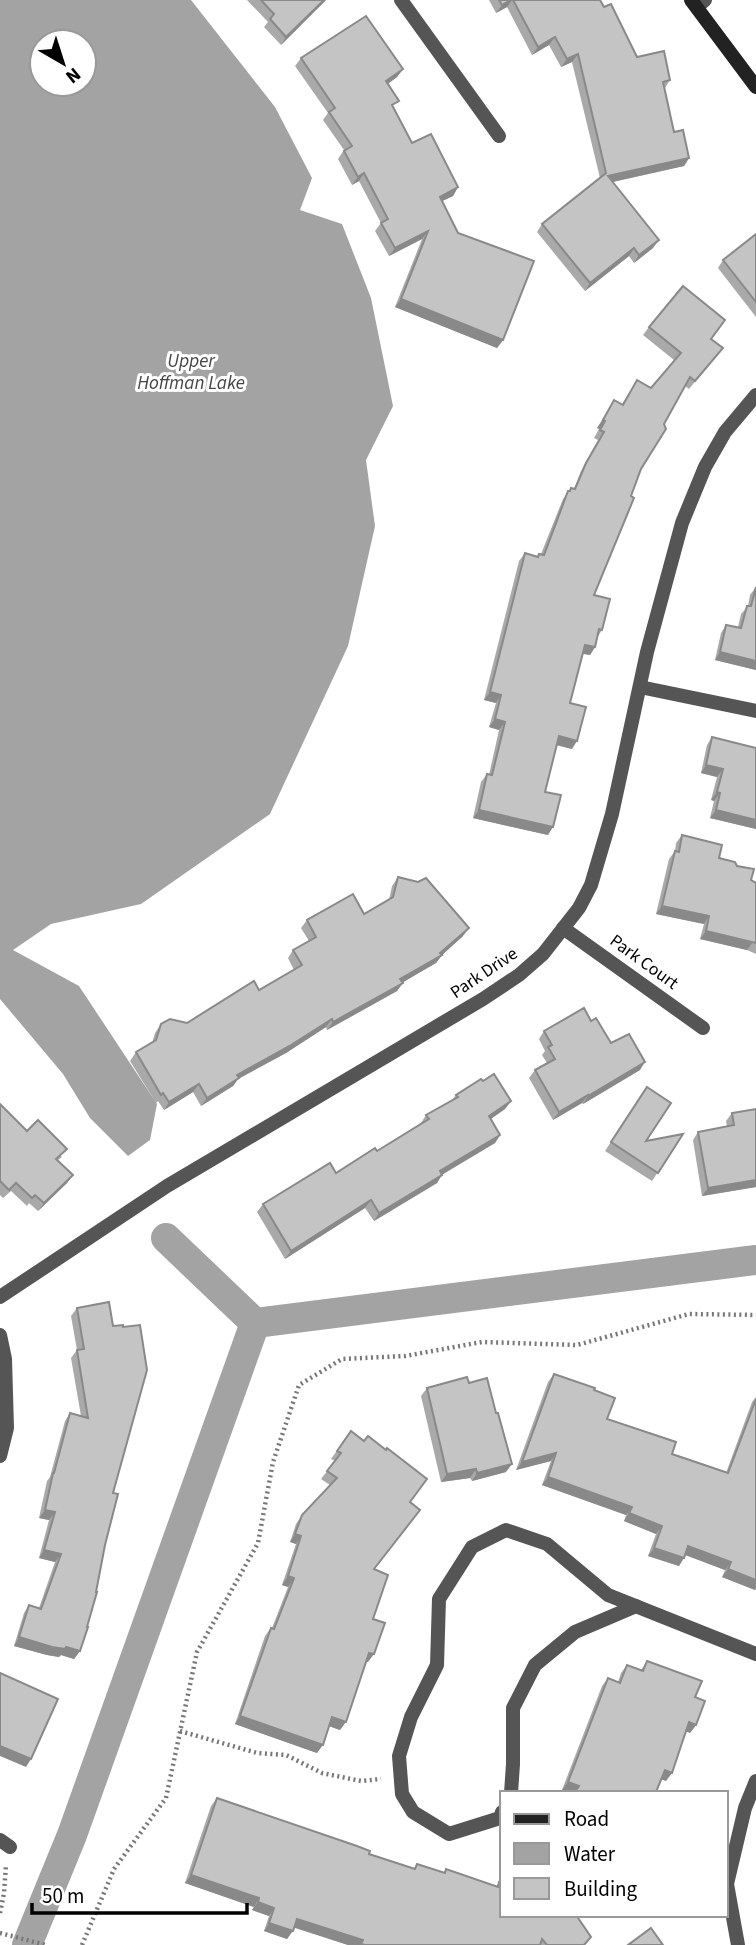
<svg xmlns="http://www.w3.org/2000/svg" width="756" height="1945" viewBox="0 0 756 1945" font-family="'Source Sans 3',sans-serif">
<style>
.water{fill:#a3a3a3;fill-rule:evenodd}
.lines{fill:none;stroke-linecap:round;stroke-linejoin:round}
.canal{stroke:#a3a3a3;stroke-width:30}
.path{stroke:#777;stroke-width:4.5;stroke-dasharray:2 3.5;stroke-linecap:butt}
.lane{stroke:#555;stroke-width:14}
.street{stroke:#555;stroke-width:14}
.secondary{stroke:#222;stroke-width:14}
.wall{fill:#a9a9a9}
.shaded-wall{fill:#898989}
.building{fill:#c4c4c4;stroke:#898989;stroke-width:2}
.labels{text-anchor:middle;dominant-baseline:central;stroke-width:6;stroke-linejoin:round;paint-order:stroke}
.street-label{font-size:18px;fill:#000;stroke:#fff}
.water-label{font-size:19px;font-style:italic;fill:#444;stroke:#fff}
</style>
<rect width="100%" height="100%" fill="#fff"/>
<path class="water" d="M0,0H191L275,107L312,178L300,210L342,224L371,298L393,406L366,460L375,526L348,646L270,814L141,904L51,924L13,950L79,986L157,1104L150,1140L128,1156L90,1118L63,1074L0,999ZM42,42H84V84H42Z"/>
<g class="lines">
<g class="canal">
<polyline points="166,1238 255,1323"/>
<polyline points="255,1323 756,1260"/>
<polyline points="27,1945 72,1835 255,1323"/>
</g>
<g class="path">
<polyline points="180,1731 257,1753 286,1755 322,1773 361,1781 381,1779"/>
<polyline points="0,1913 4,1893 6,1865"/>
<polyline points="0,1933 46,1945"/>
<polyline points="82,1945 114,1869 166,1798 197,1652 258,1543 273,1462 299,1385 342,1359 405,1356 482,1342 577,1345 689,1314 756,1315"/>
</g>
<g class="lane">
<polyline points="640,687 756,711"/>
<polyline points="0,1840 10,1847"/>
</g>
<g class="street">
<polyline points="401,0 499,136"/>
<polyline points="697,7 705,0"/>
<polyline points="563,928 703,1028"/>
<polyline points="0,1297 167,1186 483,999 519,975 543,954 579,908 591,885 612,814 647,652 682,523 705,467 725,432 756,395"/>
<polyline points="0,1335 5,1359 7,1428 0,1456"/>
<polyline points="511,1793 513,1764 513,1708 535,1665 575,1632 636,1606"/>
<polyline points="502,1812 500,1818 449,1834 413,1812 402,1794 399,1756 411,1717 437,1665 439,1599 472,1547 506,1530 547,1544 608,1595 756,1654"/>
<polyline points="738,1945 727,1884 745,1808 756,1781"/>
</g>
<polyline class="secondary" points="691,0 756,87"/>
</g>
<g class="wall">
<polygon points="247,0 326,0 281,45 264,27 268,22"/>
<polygon points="489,0 600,0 637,57 670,80 665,88 674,132 689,158 684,166 613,182 653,248 634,263 629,256 585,291 537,232 542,224 600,178 572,62 561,67 549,45 532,55 507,7 496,13"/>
<polygon points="301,58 403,69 397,77 388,84 393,108 412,143 458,187 453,196 442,201 503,340 497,348 395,307 422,239 389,256 375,231 381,223 359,181 352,185 338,159 344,150 323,120 328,113 295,66"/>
<polygon points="756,234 756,317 718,268 723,260"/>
<polygon points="649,327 712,339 723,348 689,389 685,386 664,424 641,469 594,595 602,630 597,638 595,647 590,655 583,654 570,703 572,749 556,745 545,792 548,835 473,818 481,782 487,774 489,775 499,730 489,727 496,703 484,700 519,561 525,553 537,556 539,554 541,554 563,499 571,488 574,489 581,471 598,440 594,438 599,429 597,428 614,400 622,404 637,380 651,388 674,360 643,335"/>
<polygon points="756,587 756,670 715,660 721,633 726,625 738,627 741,614 748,606 750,595"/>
<polygon points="712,737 756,748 756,829 710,818 714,801 711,800 717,777 701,773 707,745"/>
<polygon points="682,835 719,858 737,866 751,880 756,883 756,954 747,950 700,939 704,924 656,914 669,859 675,851 676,843"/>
<polygon points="398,877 463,936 442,955 436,963 402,982 397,991 327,1030 326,1027 286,1053 238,1079 233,1086 201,1106 193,1092 164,1110 158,1101 156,1103 130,1061 136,1052 152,1043 155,1033 161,1024 187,1023 259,990 294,970 288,958 293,950 309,941 301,928 307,920 364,914 389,900 392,886"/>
<polygon points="591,1021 611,1043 640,1070 583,1104 582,1103 553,1120 529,1078 535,1070 547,1063 542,1055 545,1051 539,1039 544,1031"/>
<polygon points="647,1087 646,1141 683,1134 652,1181 605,1151"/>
<polygon points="456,1095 511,1101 505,1109 491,1119 500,1135 495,1143 442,1174 437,1183 374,1221 365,1208 285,1259 257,1212 263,1204 336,1173 377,1151 421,1123 426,1115 452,1100"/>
<polygon points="0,1104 27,1131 62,1157 58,1160 73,1175 67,1183 38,1211 29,1203 27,1206 11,1191 3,1198 0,1195"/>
<polygon points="732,1113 756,1187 702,1196 693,1140 698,1132 727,1126 726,1121"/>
<polygon points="77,1308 113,1493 80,1651 74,1659 61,1655 59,1657 47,1655 14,1646 24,1613 29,1605 39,1608 55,1562 39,1558 49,1520 39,1518 47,1481 50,1477 65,1421 70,1413 81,1416 71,1358 77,1350 71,1316"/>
<polygon points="554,1374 594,1390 607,1419 672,1454 726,1473 752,1402 756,1397 756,1588 755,1590 722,1577 725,1570 685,1555 679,1566 648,1556 656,1534 624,1521 626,1515 542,1485 551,1461 516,1470 548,1382"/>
<polygon points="427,1388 506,1472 472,1481 470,1478 441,1482 421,1396"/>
<polygon points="351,1431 410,1502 374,1570 373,1619 368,1662 366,1662 340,1730 329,1726 317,1753 235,1724 265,1636 271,1628 272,1628 288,1587 282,1585 296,1544 290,1542 296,1524 302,1515 330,1485 321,1479 335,1461 331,1459"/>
<polygon points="647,1661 695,1697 696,1725 690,1733 686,1731 666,1781 661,1779 656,1793 571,1793 562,1790 602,1686 608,1678 618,1682 621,1673 627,1665 641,1670"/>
<polygon points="217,1798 369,1854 414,1869 417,1864 443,1873 446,1869 496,1887 499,1882 585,1945 348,1945 294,1927 287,1939 264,1931 269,1916 252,1910 254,1907 185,1883 211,1806"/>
</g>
<g class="shaded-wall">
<polygon points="324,0 326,0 281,45 286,37"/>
<polygon points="511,0 512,0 507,7 496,13 502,5"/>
<polygon points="555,37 549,45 532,55 538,47"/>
<polygon points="578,54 572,62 561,67 567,59"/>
<polygon points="403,69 397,77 380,89 386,81"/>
<polygon points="689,158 684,166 603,184 608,176"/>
<polygon points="364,173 359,181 352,185 358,177"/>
<polygon points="458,187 453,196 434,205 440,197"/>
<polygon points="428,231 422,239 389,256 395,248"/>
<polygon points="659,240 653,248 634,263 639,255"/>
<polygon points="634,248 629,256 585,291 590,283"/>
<polygon points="401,299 503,340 497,348 395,307"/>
<polygon points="603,420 605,421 599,429 597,428"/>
<polygon points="585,645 595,647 590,655 580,653"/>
<polygon points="720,652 756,661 756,670 715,660"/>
<polygon points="490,692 501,695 496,703 484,700"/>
<polygon points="495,719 505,722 499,730 489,727"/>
<polygon points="559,736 577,741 572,749 553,744"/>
<polygon points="706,765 723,769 717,777 701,773"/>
<polygon points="717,792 720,793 714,801 711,800"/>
<polygon points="479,810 553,827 548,835 473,818"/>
<polygon points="716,810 756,820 756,829 710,818"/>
<polygon points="662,906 709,916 704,924 656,914"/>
<polygon points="469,928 463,936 442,955 436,963 395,987 400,979 440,953"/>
<polygon points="706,931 753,942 747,950 700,939"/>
<polygon points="403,983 397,991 327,1030 333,1022"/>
<polygon points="332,1019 326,1027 286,1053 238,1079 233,1086 201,1106 207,1098 237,1075"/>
<polygon points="645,1062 640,1070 583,1104 588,1096"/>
<polygon points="199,1084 193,1092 164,1110 169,1102"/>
<polygon points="588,1095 582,1103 553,1120 559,1112"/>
<polygon points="511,1101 505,1109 483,1124 489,1116"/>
<polygon points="500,1135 495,1143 435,1179 440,1171"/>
<polygon points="73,1175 67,1183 38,1211 44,1203"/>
<polygon points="442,1175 437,1183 374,1221 379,1213"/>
<polygon points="756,1180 756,1187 702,1196 708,1188"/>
<polygon points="371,1200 365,1208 285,1259 291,1251"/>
<polygon points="556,1453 551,1461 516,1470 522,1462"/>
<polygon points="512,1464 506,1472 472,1481 477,1473"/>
<polygon points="476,1469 470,1478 441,1482 447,1474"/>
<polygon points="548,1477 632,1507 626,1515 542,1485"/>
<polygon points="45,1510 55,1512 49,1520 39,1518"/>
<polygon points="629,1513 662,1526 656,1534 624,1521"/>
<polygon points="295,1534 301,1536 296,1544 290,1542"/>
<polygon points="688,1546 731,1562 725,1570 683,1554"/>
<polygon points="654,1548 684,1558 679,1566 648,1556"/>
<polygon points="44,1550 61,1554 55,1562 39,1558"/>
<polygon points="728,1569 756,1580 756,1588 755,1590 722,1577"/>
<polygon points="288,1576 294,1578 288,1587 282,1585"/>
<polygon points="19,1637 66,1647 80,1651 74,1659 61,1655 59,1657 47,1655 14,1646"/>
<polygon points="369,1653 374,1654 368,1662 363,1661"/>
<polygon points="240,1716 323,1745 317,1753 235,1724"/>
<polygon points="332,1717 346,1722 340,1730 326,1725"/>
<polygon points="689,1722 696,1725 690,1733 684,1730"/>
<polygon points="0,1746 31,1759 26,1767 0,1756"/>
<polygon points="665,1770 672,1773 666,1781 659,1778"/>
<polygon points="568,1782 579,1786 574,1793 562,1790"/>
<polygon points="191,1875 259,1898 254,1907 185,1883"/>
<polygon points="258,1902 274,1908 269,1916 252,1910"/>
<polygon points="297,1919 363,1940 360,1945 348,1945 292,1927"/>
<polygon points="269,1923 293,1931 287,1939 264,1931"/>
</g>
<g class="building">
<polygon points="261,0 324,0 286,37 270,19 274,14"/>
<polygon points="499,0 511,0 502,5"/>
<polygon points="513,0 600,0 604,7 611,4 637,57 664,51 670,80 663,82 674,132 683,130 689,158 608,176 659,240 639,255 634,248 590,283 542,224 606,173 578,54 567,59 555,37 538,47"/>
<polygon points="366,16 403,69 386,81 399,101 392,105 412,143 431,134 458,187 440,197 458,233 534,261 503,340 401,299 428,231 395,248 381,223 388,219 364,173 358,177 344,151 352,146 329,112 335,108 301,58"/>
<polygon points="756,234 756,302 723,260"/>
<polygon points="683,286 725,320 711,339 723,348 695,381 690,377 664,424 666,429 641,469 631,496 634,498 594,595 610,599 602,630 599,629 595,647 585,645 570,703 586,707 577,741 559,736 545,792 561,795 553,827 479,810 487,774 492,775 505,722 495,719 501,695 490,692 525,553 538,557 539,554 544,555 568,491 570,491 571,488 575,489 586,463 604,432 600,430 605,421 603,420 614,400 623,405 637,380 651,388 681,353 649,327"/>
<polygon points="756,587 756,661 720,652 726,625 741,628 747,606 751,606"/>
<polygon points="712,737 756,748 756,820 716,810 720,793 717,792 723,769 706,765"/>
<polygon points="682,835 722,845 719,858 735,862 737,866 754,869 751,880 756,883 756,943 706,931 709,916 662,906 675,851 679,852"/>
<polygon points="398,877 418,882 426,878 469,928 440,953 442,955 400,979 403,983 333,1022 332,1019 291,1045 237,1075 239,1078 207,1098 199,1084 169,1102 163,1093 161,1095 136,1052 156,1040 161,1024 170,1019 187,1023 254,981 259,990 302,965 293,950 316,937 307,920 353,894 364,914 393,897"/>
<polygon points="584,1008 591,1021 596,1018 611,1043 629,1034 645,1062 588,1096 588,1095 559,1112 535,1070 555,1059 548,1047 552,1045 544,1031"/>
<polygon points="494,1074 511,1101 489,1116 500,1135 440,1171 442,1175 379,1213 371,1200 291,1251 263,1204 330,1163 336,1173 375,1148 377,1151 429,1119 426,1115 458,1097 456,1095 481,1079 483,1081"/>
<polygon points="647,1087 671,1103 646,1141 683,1134 658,1173 611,1142"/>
<polygon points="0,1104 27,1131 38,1120 67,1149 56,1159 73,1175 44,1203 35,1195 32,1198 16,1183 9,1190 0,1181"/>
<polygon points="756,1109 756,1180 708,1188 698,1132 734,1125 732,1113"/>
<polygon points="109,1302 113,1326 123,1325 123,1327 140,1325 147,1370 113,1493 118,1494 105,1545 96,1592 97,1592 87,1627 88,1627 80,1651 66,1647 65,1649 52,1647 19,1637 29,1605 41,1609 61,1554 44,1550 55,1512 45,1510 53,1473 54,1473 70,1413 88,1418 77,1350 84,1349 77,1308"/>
<polygon points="554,1374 595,1388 594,1390 615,1398 607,1419 676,1442 672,1454 728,1473 756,1399 756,1580 728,1569 731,1562 688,1546 684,1558 654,1548 662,1526 629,1513 632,1507 548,1477 556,1453 522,1462"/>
<polygon points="467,1377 469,1383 487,1378 496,1413 498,1413 512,1464 477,1473 476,1469 447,1474 427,1388"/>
<polygon points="351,1431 364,1441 368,1436 386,1450 387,1448 427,1479 410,1502 420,1510 374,1569 388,1575 373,1619 385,1623 374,1654 369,1653 346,1722 332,1717 323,1745 240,1716 271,1628 274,1629 294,1578 288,1576 301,1536 295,1534 302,1515 337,1478 327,1471 341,1453 337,1451"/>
<polygon points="647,1661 702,1681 695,1697 705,1701 696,1725 689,1722 672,1773 665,1770 656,1792 654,1791 653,1793 574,1793 579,1786 568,1782 608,1678 620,1683 627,1665 643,1671"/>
<polygon points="0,1673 58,1699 31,1759 0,1746"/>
<polygon points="217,1798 357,1846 370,1851 369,1854 415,1869 417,1864 445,1873 446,1869 498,1887 499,1882 502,1883 502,1915 576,1915 591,1937 584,1945 547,1945 542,1939 540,1945 365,1945 361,1944 363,1940 297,1919 293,1931 269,1923 274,1908 258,1902 259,1898 191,1875"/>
<polygon points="651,1928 663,1945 628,1945"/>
</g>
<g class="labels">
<g class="street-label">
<text transform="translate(644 962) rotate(36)">Park Court</text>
<text transform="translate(484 973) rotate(-34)">Park Drive</text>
</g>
<g class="water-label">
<text x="191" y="361">Upper<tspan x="191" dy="22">Hoffman Lake</tspan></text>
</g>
</g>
<rect x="500" y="1791" width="228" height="126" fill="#ffffff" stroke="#999999" stroke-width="2"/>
<rect x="514" y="1814" width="35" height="10" fill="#222222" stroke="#999999" stroke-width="2"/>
<text x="564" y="1826" font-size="21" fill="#000000">Road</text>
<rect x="514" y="1843" width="35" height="21" fill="#a3a3a3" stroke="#999999" stroke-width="2"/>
<text x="564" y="1861" font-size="21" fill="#000000">Water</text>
<rect x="514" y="1878" width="35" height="21" fill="#c4c4c4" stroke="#999999" stroke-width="2"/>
<text x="564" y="1896" font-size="21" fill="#000000">Building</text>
<g transform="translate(63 63) rotate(141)"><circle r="33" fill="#ffffff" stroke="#999999" stroke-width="2"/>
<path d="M0-5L12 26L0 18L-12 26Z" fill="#000000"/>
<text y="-10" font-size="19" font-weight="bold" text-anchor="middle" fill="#000000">N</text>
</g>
<path d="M32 1903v10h215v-10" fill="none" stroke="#000000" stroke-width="3.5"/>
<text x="42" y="1903" font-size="21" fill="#000000" stroke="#ffffff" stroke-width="5" paint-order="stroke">50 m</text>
</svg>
